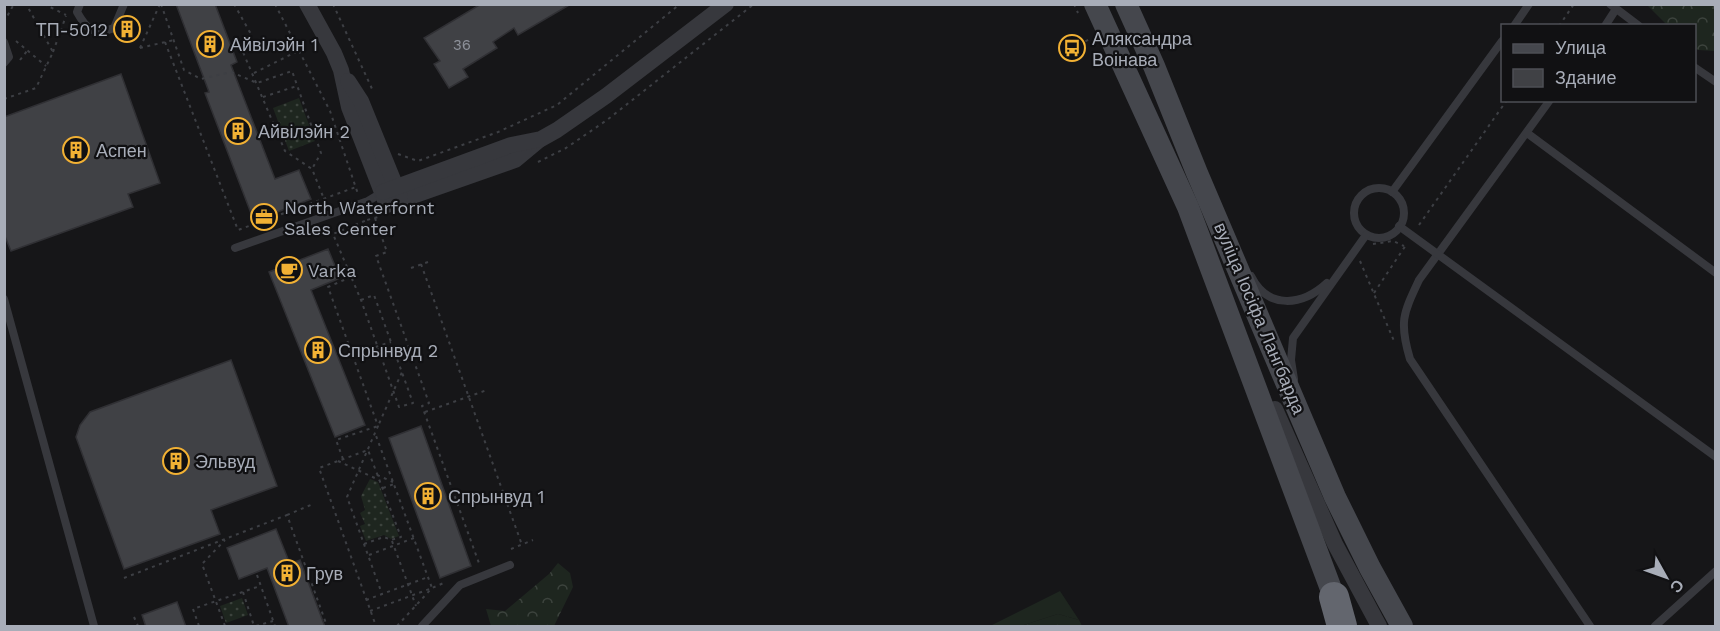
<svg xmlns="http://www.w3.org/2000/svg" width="1720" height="631" viewBox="0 0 1720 631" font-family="'Work Sans',sans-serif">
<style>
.green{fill:#1e261f}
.forest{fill:url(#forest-crowns)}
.park{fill:url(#park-dots)}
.building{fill:#404145;stroke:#303034;stroke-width:1.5}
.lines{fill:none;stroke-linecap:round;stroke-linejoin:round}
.path{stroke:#3d3f44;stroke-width:2;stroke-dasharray:3 4.5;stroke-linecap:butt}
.lane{stroke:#37383d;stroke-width:8}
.street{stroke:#37383d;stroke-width:16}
.secondary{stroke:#45474d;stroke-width:22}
.highway{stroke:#63666e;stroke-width:30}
.labels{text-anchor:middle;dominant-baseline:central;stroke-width:4.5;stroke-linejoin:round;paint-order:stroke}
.number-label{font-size:15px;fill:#8e929b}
.poi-label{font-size:18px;fill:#a8adb8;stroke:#111113;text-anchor:start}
.street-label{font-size:18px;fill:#a8adb8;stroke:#111113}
</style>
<defs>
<pattern id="forest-crowns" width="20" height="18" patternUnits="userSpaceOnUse" patternTransform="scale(1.5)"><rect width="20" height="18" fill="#1e261f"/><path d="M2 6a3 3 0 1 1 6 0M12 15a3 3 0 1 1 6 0" fill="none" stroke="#3c433d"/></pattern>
<pattern id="park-dots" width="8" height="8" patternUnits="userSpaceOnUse" patternTransform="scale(1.5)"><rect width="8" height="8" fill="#1e261f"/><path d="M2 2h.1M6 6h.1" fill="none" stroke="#3c433d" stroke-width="1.8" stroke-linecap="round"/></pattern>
</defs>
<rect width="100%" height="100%" fill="#161618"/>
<polygon class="green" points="1060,591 1079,620 1058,614 1021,626 990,626"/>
<g class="forest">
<polygon points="1647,5 1715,5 1715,51 1698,50 1695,48 1694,26 1667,25"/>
<polygon points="558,563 570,573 573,587 554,626 491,626 486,609 505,611 549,574"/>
<polygon points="1058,614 1079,620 1082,626 1021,626"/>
</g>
<g class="park">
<polygon points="299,98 315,141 289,151 273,108"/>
<polygon points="370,479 378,482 399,536 391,539 384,535 366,541 360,526 365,524 360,513 365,510 361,496"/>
<polygon points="242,598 248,615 226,623 220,606"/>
</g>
<g class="building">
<polygon points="176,4 215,4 237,62 231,65 275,179 299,170 311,199 254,221 205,93 209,92"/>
<polygon points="481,4 571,4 518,35 514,28 493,42 497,48 463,69 468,77 449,88 434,64 440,61 424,38"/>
<polygon points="125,17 138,23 130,41 117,35"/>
<polygon points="121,74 160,183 128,194 133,207 11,251 4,234 4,117"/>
<polygon points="328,249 340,278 311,290 365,425 335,437 269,272"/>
<polygon points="231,360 277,486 211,510 220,534 124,569 76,437 80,425 90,412"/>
<polygon points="421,426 471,566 440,578 389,438"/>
<polygon points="276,529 290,564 300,560 325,627 289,627 267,568 239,579 227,548"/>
<polygon points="177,602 186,627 146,627 142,615"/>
</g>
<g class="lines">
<g class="path">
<polyline points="44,4 66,15"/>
<polyline points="161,4 184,70 201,79 231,72 257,83 292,71 321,153 312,169"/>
<polyline points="234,4 252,36 240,45 285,151 312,169 324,199"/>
<polyline points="275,4 330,111 358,194"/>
<polyline points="333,4 373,91"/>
<polyline points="1074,4 1078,13"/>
<polyline points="4,22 14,4"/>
<polyline points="1559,26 1574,4"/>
<polyline points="16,41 46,66"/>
<polyline points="165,42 238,230 356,187"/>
<polyline points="140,48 160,4"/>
<polyline points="140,48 174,40"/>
<polyline points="1072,48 1090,39 1089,37"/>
<polyline points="53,52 66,16"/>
<polyline points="20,60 27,51"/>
<polyline points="254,73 300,50"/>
<polyline points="263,97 297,86"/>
<polyline points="4,99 36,88 53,52 26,4"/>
<polyline points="398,154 418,161 498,132 557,105 680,4"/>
<polyline points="538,162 566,148 607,120 754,4"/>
<polyline points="365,213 367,220 378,217"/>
<polyline points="375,218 387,252 376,256 429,403 422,406 480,566"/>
<polyline points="1419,225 1507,100"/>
<polyline points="1373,244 1393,241 1404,246"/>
<polyline points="1360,261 1394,341"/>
<polyline points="421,264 522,545"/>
<polyline points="411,268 431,261"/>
<polyline points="351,277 328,287 378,426 347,497 382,594"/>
<polyline points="1374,293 1406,245"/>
<polyline points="361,300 374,295 413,403 399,407 361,300 333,234 367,220"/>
<polyline points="354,354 391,342"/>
<polyline points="425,412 487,390"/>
<polyline points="343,459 336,440 378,426 402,372"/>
<polyline points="338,461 379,480"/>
<polyline points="377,475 393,482"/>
<polyline points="383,488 394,484"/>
<polyline points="287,515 313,504"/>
<polyline points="392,541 416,606"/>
<polyline points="364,544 384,537 391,540 401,537 368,450 319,468 376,626"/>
<polyline points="511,549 533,540"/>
<polyline points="369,555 414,538"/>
<polyline points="257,575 275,626"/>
<polyline points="124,578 287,515 327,626"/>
<polyline points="243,592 254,626"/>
<polyline points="366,600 428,577"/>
<polyline points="370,611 432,588 375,433"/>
<polyline points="134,617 138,626"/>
<polyline points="199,626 193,609 260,586"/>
<polyline points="225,626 202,564 225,540"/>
<polyline points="256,626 273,621"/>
<polyline points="397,626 432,588 446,582"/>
</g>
<g class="lane">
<path d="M80,4L77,12C87,30 94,36 114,28L124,4"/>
<polyline points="1610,4 1639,26"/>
<polyline points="1514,26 1529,4"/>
<polyline points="1605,26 1616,9"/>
<polyline points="4,42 9,57 4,63"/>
<polyline points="1694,67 1716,82"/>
<path d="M1550,100L1419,280C1403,314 1399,322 1410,359L1590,626"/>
<polyline points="1527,133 1716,273"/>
<circle cx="1379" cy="213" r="25"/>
<polyline points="1392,192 1502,41"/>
<polyline points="1399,226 1716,457"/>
<polyline points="235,248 368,201 383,192"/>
<path d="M1251,276C1268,310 1302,306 1327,283"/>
<polyline points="4,299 94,626"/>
<polyline points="1294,379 1291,360 1293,338 1366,235"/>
<polyline points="422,626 460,585 510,565"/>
<polyline points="1655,626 1716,571"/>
</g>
<g class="street">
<polyline points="307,4 334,53 341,70 349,107 387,205 515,160 539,140"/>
<polyline points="348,81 361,101 400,197"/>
<polyline points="383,192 511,145 541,139 557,130 606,96 726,4"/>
<polyline points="1275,409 1335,544 1379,626"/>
</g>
<g class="secondary">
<polyline points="1095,4 1188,207 1334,597"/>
<polyline points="1126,4 1154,66 1197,173 1335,497 1370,568 1402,626"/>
</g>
<polyline class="highway" points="1334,597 1342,626"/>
</g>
<defs>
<symbol id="building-ring" viewBox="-11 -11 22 22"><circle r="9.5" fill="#111113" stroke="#f2b134" stroke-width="1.5"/><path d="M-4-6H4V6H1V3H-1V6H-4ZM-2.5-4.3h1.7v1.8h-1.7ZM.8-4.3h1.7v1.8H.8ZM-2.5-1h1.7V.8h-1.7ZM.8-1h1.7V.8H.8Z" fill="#f2b134"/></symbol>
<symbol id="bus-ring" viewBox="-11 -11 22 22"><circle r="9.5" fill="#111113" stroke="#f2b134" stroke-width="1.5"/><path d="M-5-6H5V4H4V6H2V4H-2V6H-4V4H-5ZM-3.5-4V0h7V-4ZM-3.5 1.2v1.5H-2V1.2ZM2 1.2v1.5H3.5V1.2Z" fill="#f2b134"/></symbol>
<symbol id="office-ring" viewBox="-11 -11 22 22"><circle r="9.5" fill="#111113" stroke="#f2b134" stroke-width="1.5"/><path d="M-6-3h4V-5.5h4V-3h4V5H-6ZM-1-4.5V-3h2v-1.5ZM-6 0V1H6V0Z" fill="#f2b134"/></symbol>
<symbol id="cafe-ring" viewBox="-11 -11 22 22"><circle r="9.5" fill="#111113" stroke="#f2b134" stroke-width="1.5"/><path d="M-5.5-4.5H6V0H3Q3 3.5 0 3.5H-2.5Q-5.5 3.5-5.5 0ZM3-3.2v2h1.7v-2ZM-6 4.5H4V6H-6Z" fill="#f2b134"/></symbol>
</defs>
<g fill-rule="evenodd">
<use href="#building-ring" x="112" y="14" width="30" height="30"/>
<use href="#building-ring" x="195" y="29" width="30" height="30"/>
<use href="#bus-ring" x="1057" y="33" width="30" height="30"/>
<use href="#building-ring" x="223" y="116" width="30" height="30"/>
<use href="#building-ring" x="61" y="135" width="30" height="30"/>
<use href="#office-ring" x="249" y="202" width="30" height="30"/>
<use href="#cafe-ring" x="274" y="255" width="30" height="30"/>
<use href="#building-ring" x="303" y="335" width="30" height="30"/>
<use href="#building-ring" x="161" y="446" width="30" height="30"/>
<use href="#building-ring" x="413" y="481" width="30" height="30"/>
<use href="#building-ring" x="272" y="558" width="30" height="30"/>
</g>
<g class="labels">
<g class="number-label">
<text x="462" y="45">36</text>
</g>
<g class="poi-label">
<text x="108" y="29" text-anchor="end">ТП-5012</text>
<text x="1092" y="38">Аляксандра<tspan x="1092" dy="21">Воінава</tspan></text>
<text x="230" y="44">Айвілэйн 1</text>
<text x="258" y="131">Айвілэйн 2</text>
<text x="96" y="150">Аспен</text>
<text x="284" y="207">North Waterfornt<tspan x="284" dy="21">Sales Center</tspan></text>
<text x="308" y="270">Varka</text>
<text x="338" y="350">Спрынвуд 2</text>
<text x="195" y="461">Эльвуд</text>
<text x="448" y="496">Спрынвуд 1</text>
<text x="306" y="573">Грув</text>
</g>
<g class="street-label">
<text transform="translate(1260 318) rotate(67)">вуліца Іосіфа Лангбарда</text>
</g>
</g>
<rect width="1720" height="631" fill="none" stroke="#a8adb8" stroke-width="12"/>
<rect x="1501" y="24" width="195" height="78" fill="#111113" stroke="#4d4f55" stroke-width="1.5"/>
<rect x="1513" y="44" width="30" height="9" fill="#45474d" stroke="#4d4f55" stroke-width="1.5"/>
<text x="1555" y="54" font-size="18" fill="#a8adb8">Улица</text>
<rect x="1513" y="69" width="30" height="18" fill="#404145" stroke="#4d4f55" stroke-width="1.5"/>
<text x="1555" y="84" font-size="18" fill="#a8adb8">Здание</text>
<g transform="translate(1666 577) rotate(130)" stroke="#111113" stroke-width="4.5" paint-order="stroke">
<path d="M0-4.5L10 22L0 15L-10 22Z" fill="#a8adb8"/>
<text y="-9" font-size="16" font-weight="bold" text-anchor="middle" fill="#a8adb8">С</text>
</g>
</svg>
